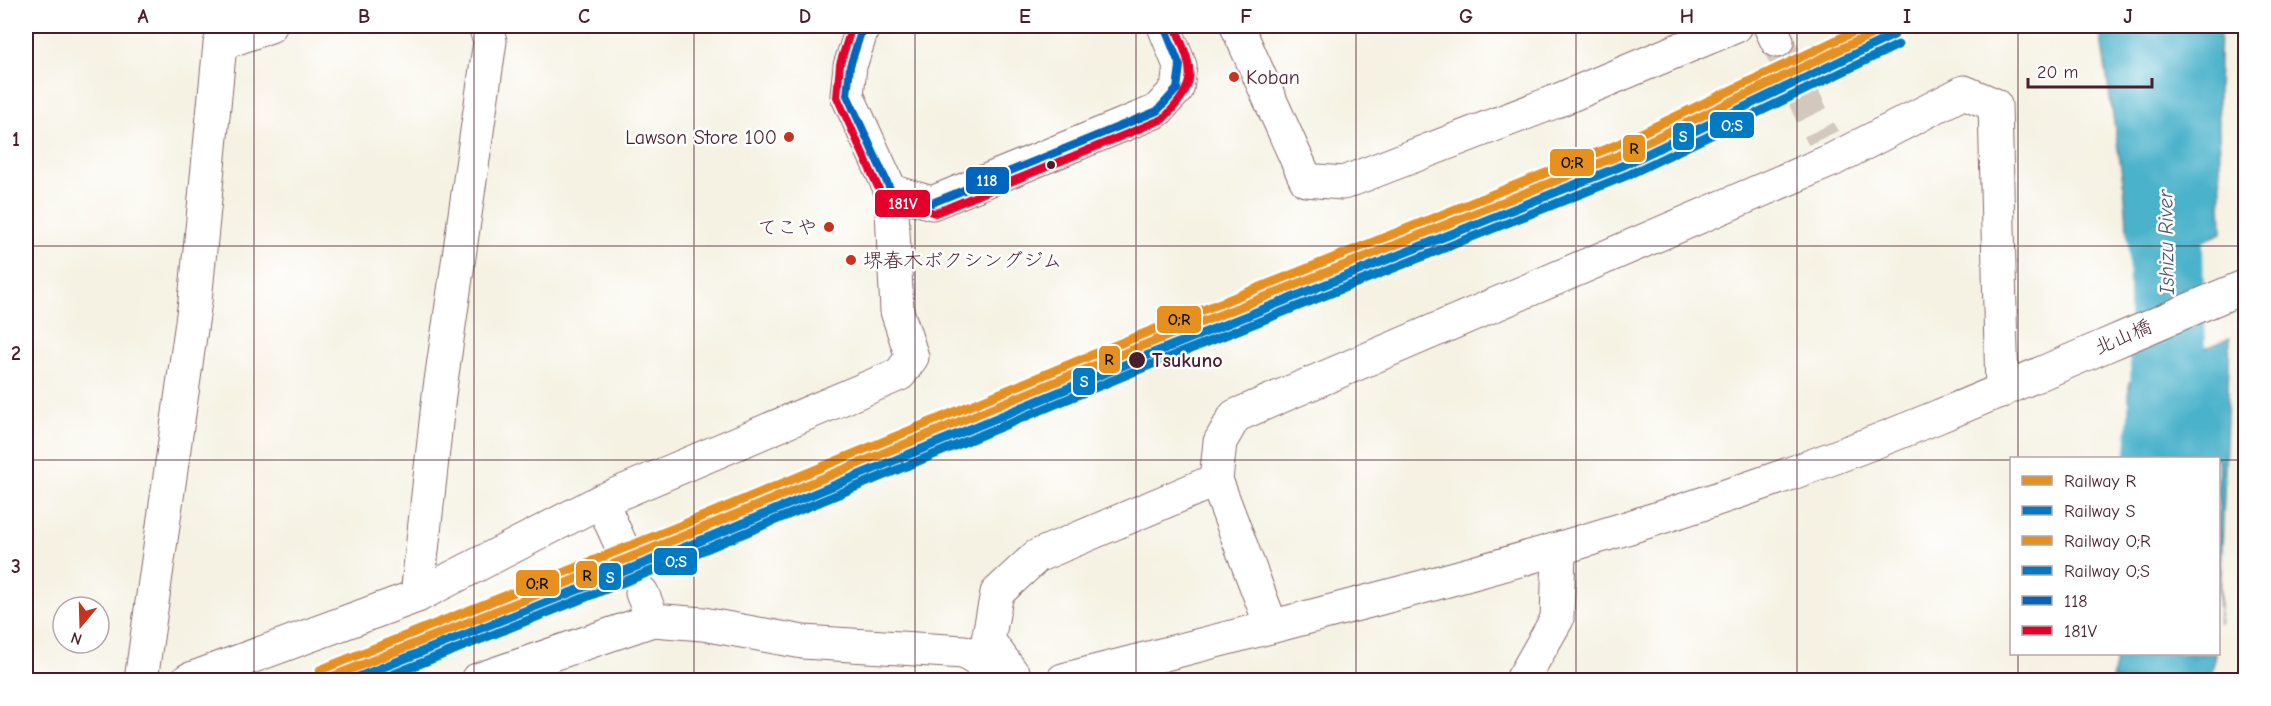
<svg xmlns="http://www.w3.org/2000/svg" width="2271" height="706" viewBox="0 0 2271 706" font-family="'Comic Neue','Klee One',sans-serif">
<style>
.water{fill:#4cb2cb;stroke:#4b687b;stroke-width:1.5}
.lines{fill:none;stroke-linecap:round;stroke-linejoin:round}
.river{stroke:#4cb2cb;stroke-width:75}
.minor-tunnel{stroke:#d3c8be;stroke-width:33;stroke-dasharray:33 16;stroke-linecap:butt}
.minor-casing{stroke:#86696b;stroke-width:35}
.tertiary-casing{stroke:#86696b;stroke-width:35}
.minor{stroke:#fff;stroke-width:33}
.tertiary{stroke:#fff;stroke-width:33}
.bus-1-casing{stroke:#fff;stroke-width:12}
.bus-2-casing{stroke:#fff;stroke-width:12}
.bus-1{stroke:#0065bd;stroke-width:8}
.bus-2{stroke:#e4002b;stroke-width:8}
.rail-1-casing{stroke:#fff;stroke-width:14}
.rail-2-casing{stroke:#fff;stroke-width:14}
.rail-3-casing{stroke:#fff;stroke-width:14}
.rail-4-casing{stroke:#fff;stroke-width:14}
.rail-1{stroke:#e69020;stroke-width:9}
.rail-2{stroke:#007ac2;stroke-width:9}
.rail-3{stroke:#e69020;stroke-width:9}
.rail-4{stroke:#007ac2;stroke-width:9}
.grid{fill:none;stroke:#4a1f2b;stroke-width:1.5;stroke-opacity:0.55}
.poi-dot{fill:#c8321e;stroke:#fff;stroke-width:2}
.bus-dot{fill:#4a1f2b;stroke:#fff;stroke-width:2}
.labels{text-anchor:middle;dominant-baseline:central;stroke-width:5;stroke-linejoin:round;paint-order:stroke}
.poi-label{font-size:20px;fill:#4a1f2b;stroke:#fff;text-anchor:start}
.street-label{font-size:20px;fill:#4a1f2b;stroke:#fff}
.stop-label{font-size:20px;font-weight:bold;fill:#4a1f2b;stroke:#fff;text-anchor:start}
.water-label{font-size:21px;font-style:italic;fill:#4b5a6b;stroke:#fff}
.line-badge{stroke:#fff;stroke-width:2}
.badge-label{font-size:16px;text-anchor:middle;font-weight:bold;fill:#fff}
.pale-badge-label{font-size:16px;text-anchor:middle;font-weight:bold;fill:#111}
.neatline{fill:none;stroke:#4a1f2b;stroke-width:2}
.grid-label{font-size:20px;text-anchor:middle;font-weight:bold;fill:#4a1f2b}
</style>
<rect width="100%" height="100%" fill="#fff"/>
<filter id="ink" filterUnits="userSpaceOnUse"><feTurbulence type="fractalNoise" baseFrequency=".0167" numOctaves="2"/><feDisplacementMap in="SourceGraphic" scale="12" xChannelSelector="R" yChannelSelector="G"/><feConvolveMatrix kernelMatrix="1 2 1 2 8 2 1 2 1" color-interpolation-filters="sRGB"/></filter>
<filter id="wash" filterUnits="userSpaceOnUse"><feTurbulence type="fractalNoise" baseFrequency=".008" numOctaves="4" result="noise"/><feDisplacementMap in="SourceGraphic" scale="24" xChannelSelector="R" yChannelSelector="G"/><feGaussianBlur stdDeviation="1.35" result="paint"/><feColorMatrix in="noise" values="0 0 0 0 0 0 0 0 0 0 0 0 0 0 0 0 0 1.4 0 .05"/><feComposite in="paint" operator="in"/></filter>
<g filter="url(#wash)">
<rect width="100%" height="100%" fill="#f5f2e3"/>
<g class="water">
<polygon points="2099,26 2220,26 2218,93 2222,233 2131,271 2124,187"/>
<polygon points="2230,338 2219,624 2218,458 2129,458 2129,382"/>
<polygon points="2117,654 2215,654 2211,680 2112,680"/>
</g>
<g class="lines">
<polyline class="river" points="2162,458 2168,387 2162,26"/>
</g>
</g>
<g filter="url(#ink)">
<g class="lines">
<g class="minor-tunnel">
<polyline points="1777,41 1823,138"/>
<polyline points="622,547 642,593"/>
</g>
<defs>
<g id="minor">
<polyline points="1237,26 1306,180 1343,183 1554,102 1736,26"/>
<polyline points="1770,26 1777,41"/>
<polyline points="601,501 622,547"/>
<polyline points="642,593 653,620 703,624 803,642 964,652 1009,680"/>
<polyline points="417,596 439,395 490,41 485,26"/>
<polyline points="1271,625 1216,480 1220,442 1235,416 1832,160 1964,92 1995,105 2002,391"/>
<polyline points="1015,677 988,640 997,593 1037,556 1216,480"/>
<polyline points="141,680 195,301 220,44 270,26"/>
<polyline points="188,680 417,596 601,501 900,374 912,357 897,311 891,191"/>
<polyline points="477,680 653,620"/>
<polyline points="1522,680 1557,619 1559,550"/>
</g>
<g id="tertiary">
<polyline points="863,26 850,66 847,95 891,191 932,203 1157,111 1177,89 1180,66 1164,26"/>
<path d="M1063,680C1301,619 1543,561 1775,479C1935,423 2089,351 2246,286"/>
</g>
</defs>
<use href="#minor" class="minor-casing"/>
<use href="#tertiary" class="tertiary-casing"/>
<use href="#minor" class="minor"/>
<use href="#tertiary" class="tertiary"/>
<defs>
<polyline id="bus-1" points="863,26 850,66 847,95 891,191 932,203 1157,111 1177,89 1180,66 1164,26"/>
<path id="bus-2" d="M852,26L840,64L837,97L883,198L935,213L1163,119C1200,81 1193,71 1175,26"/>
</defs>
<use href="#bus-1" class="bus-1-casing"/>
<use href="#bus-2" class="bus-2-casing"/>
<use href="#bus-1" class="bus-1"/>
<use href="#bus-2" class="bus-2"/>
<defs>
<polyline id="rail-1" points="324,680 686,535 1137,348 1620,155 1889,26"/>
<polyline id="rail-2" points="351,680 690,545 1141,358 1624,165 1894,35"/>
<polyline id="rail-3" points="320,670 682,525 1133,338 1616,145 1866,26"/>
<polyline id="rail-4" points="379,680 694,554 1145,367 1628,175 1898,45"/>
</defs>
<use href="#rail-1" class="rail-1-casing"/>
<use href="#rail-2" class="rail-2-casing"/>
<use href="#rail-3" class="rail-3-casing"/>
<use href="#rail-4" class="rail-4-casing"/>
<use href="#rail-1" class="rail-1"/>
<use href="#rail-2" class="rail-2"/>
<use href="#rail-3" class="rail-3"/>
<use href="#rail-4" class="rail-4"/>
</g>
</g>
<path class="grid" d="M254,26V680M474,26V680M694,26V680M915,26V680M1136,26V680M1356,26V680M1576,26V680M1797,26V680M2018,26V458M26,246H2246M26,460H2012M2218,460H2246M2018,654V680"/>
<g class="poi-dot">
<circle cx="1234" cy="77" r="6"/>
<circle cx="789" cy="137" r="6"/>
<circle cx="829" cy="227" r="6"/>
<circle cx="851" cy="260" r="6"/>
</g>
<g class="bus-dot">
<circle cx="1051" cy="165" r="5"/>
<circle cx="1137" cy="360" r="9"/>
</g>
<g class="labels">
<g class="poi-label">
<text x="1246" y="77">Koban</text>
<text x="777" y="137" text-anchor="end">Lawson Store 100</text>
<text x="817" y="227" text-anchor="end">てこや</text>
<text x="863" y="260">堺春木ボクシングジム</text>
</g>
<g class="street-label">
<text transform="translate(2123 337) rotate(-23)">北山橋</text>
</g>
<g class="stop-label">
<text x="1152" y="360">Tsukuno</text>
</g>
<g class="water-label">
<text transform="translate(2166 242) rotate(-91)">Ishizu River</text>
</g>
</g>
<g class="line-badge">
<rect x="1709" y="111" width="46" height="28" rx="6" fill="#007ac2"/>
<rect x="1672" y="122" width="23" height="29" rx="6" fill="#007ac2"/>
<rect x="1622" y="134" width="24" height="29" rx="6" fill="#e69020"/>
<rect x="1549" y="148" width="46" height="29" rx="6" fill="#e69020"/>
<rect x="965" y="166" width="45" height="29" rx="6" fill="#0065bd"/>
<rect x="874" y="189" width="57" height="29" rx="6" fill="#e4002b"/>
<rect x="1156" y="305" width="46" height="29" rx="6" fill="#e69020"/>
<rect x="1098" y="345" width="23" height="29" rx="6" fill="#e69020"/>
<rect x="1072" y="367" width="24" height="29" rx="6" fill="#007ac2"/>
<rect x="653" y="547" width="45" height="29" rx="6" fill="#007ac2"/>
<rect x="575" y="560" width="23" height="29" rx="6" fill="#e69020"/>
<rect x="598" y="562" width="24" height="29" rx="6" fill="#007ac2"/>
<rect x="515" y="569" width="45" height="28" rx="6" fill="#e69020"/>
</g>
<g class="badge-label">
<text x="1732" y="131">O;S</text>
<text x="1683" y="142">S</text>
<text x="987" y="186">118</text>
<text x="903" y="209">181V</text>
<text x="1084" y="387">S</text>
<text x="676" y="567">O;S</text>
<text x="610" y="583">S</text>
</g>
<g class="pale-badge-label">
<text x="1634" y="154">R</text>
<text x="1572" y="168">O;R</text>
<text x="1179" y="325">O;R</text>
<text x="1109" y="365">R</text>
<text x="587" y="581">R</text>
<text x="537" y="589">O;R</text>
</g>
<rect width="2271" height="706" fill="none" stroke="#fff" stroke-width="66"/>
<rect x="2010" y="457" width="210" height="198" fill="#ffffff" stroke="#b7a5aa" stroke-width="1.5"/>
<rect x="2022" y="476" width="30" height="9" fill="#e69020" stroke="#b7a5aa" stroke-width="1.5"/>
<text x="2064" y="487" font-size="18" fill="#4a1f2b">Railway R</text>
<rect x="2022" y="506" width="30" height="9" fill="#007ac2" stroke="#b7a5aa" stroke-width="1.5"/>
<text x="2064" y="517" font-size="18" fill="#4a1f2b">Railway S</text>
<rect x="2022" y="536" width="30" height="9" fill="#e69020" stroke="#b7a5aa" stroke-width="1.5"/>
<text x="2064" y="547" font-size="18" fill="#4a1f2b">Railway O;R</text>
<rect x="2022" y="566" width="30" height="9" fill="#007ac2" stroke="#b7a5aa" stroke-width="1.5"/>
<text x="2064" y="577" font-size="18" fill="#4a1f2b">Railway O;S</text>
<rect x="2022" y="596" width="30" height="9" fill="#0065bd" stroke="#b7a5aa" stroke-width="1.5"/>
<text x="2064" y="607" font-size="18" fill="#4a1f2b">118</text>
<rect x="2022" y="626" width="30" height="9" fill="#e4002b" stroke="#b7a5aa" stroke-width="1.5"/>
<text x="2064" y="637" font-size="18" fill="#4a1f2b">181V</text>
<g transform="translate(81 625) rotate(199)"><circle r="28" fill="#ffffff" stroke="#b7a5aa" stroke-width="1.5"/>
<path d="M0-4.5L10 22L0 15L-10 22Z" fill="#c8321e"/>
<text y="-9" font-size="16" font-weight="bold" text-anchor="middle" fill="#4a1f2b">N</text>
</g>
<path d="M2028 78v9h124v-9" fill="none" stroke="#4a1f2b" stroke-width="3"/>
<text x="2037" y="78" font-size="18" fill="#4a1f2b" stroke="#ffffff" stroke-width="4.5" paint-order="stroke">20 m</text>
<rect x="33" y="33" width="2205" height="640" class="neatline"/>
<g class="grid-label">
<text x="143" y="23">A</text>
<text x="364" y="23">B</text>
<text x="584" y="23">C</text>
<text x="805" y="23">D</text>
<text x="1025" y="23">E</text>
<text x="1246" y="23">F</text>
<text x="1466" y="23">G</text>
<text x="1687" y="23">H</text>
<text x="1907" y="23">I</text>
<text x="2128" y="23">J</text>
<text x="16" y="146">1</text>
<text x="16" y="360">2</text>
<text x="16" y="573">3</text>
</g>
</svg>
